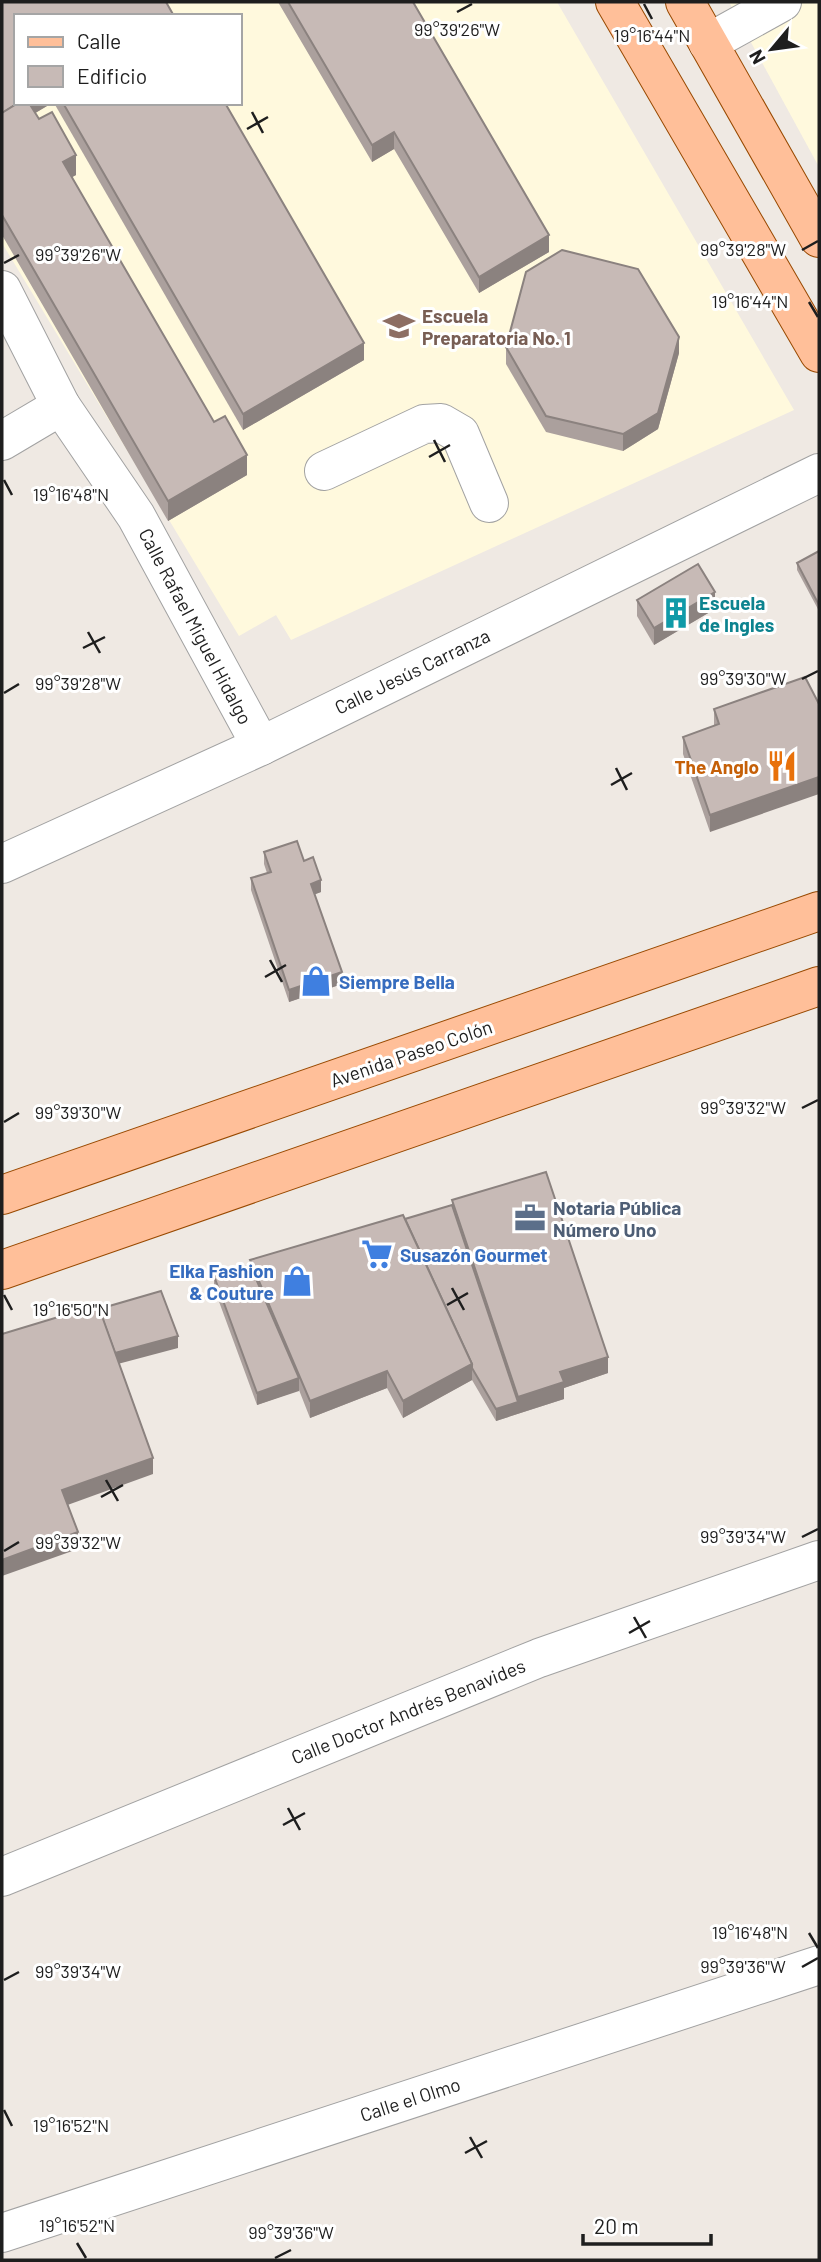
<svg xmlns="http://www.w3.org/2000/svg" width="821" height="2262" viewBox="0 0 821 2262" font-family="Barlow,sans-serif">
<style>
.education{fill:#fff9dd;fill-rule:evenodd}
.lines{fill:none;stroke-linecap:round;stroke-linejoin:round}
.minor-casing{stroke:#a2a2a2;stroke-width:40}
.major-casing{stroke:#984900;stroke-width:40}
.minor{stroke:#fff;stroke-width:38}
.major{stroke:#ffbf99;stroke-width:38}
.wall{fill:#aba09d}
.shaded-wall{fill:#8b827f}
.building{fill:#c7bab6;stroke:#8b827f;stroke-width:2}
.ticks{fill:none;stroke:#1e1e1e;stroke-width:2.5}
.labels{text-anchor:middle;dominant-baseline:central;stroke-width:6;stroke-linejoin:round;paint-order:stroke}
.education-label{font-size:19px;font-weight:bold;fill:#785e54;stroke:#fff;text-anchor:start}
.culture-label{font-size:19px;font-weight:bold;fill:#0d838f;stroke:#fff;text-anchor:start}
.street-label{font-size:19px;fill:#1e1e1e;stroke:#fff}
.food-label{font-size:19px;font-weight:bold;fill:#c56008;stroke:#fff;text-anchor:end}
.shop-label{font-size:19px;font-weight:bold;fill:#366cbe;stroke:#fff;text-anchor:start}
.service-label{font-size:19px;font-weight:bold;fill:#4e5e75;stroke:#fff;text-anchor:start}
.ticks-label{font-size:18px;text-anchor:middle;fill:#1e1e1e;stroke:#fff;stroke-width:6;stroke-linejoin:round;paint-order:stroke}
</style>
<rect width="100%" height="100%" fill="#efe9e3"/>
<g class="education">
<path d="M2,2H557L794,410L291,640L276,615L239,636L2,243ZM16,16H240V103H16Z"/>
<polygon points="729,2 819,2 819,167"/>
</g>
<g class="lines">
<defs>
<g id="minor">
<polyline points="708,43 782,2"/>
<polyline points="2,290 61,406 136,516 261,746"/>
<polyline points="2,441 61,406"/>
<polyline points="324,471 424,424 441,423 460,434 489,503"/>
<polyline points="2,864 261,746 819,473"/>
<polyline points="2,1877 539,1658 819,1560"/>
<polyline points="2,2233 819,1965"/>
</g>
<g id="major">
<polyline points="615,2 819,353"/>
<polyline points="685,2 819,238"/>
<polyline points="2,1195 819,911"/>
<polyline points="2,1270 819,986"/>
</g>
</defs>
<use href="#minor" class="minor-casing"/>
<use href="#major" class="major-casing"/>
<use href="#minor" class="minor"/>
<use href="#major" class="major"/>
</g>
<g class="wall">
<polygon points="2,2 16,103 52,103 35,113 76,175 72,177 214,422 247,475 168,521 2,235"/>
<polygon points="278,2 413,2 549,252 479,293 394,149 372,162"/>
<polygon points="54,103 225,103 364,360 243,430"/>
<polygon points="506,347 679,353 658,429 623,451 546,432 506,364"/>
<polygon points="819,551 819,611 797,570 797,563"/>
<polygon points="637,600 715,609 654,645 637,616"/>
<polygon points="819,704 710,832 683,754 683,737 714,726 714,709"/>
<polygon points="264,852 304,861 321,892 314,894 342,984 289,1002 251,890 251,878 267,873 264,864"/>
<polygon points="452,1200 608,1373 564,1388 564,1399 496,1421 472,1380 403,1418 387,1388 310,1418 299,1390 257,1405 214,1288 214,1276 250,1265 250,1260 405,1219 452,1205"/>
</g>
<g class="shaded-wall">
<polygon points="24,103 52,103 2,133"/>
<polygon points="394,132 394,149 372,162 372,145"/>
<polygon points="76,155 76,175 63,182 63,162"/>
<polygon points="549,235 549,252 479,293 479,277"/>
<polygon points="679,337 679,353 658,429 623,451 623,434"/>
<polygon points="364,343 364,360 243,430 243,414"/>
<polygon points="247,455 247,475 168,521 168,501"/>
<polygon points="715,592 715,609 654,645 654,628"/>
<polygon points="819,777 819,794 710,832 710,815"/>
<polygon points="321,880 321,892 311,896 311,884"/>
<polygon points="342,972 342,984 289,1002 289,990"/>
<polygon points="178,1336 178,1348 114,1365 114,1353"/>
<polygon points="608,1357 608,1373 564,1388 564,1399 496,1421 496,1409 518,1402 518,1397 560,1372"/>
<polygon points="472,1364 472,1380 403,1418 403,1401"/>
<polygon points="387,1371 387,1388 310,1418 310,1401"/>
<polygon points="299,1378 299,1391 257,1405 257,1393"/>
<polygon points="153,1458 153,1474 62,1507 62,1490"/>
<polygon points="78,1532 78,1549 2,1576 2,1560"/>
<polygon points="3,1593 3,1610 2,1610 2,1594"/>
</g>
<g class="building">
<polygon points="2,2 166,2 174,16 16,16 16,103 18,103 2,113"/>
<polygon points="288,2 413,2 549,235 479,277 394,132 372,145"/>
<polygon points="18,103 29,103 39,119 52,112 76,155 63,162 214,422 225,416 247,455 168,501 2,215 2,113"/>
<polygon points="63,103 225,103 364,343 243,414"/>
<polygon points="562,250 638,269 679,337 658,413 623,434 546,416 506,347 526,272"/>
<polygon points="819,551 819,605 797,563"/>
<polygon points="698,564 715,592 654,628 637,600"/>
<polygon points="805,677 819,704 819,777 710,815 683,737 719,724 714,709"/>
<polygon points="297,841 304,861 313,857 321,880 311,884 342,972 289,990 251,878 271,872 264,852"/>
<polygon points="546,1172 608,1357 560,1372 564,1382 518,1397 452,1200"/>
<polygon points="452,1205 518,1402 496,1409 472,1368 472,1364 405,1219"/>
<polygon points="403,1215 472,1364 403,1401 387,1371 310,1401 250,1260"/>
<polygon points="250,1265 299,1378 257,1393 214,1276"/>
<polygon points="161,1291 178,1336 115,1353 99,1309"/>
<polygon points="98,1305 153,1458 62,1490 78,1532 2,1560 2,1334"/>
</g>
<path class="ticks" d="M644,4L652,19M457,12L472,4M252,112L263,133M247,129L268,117M802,250L818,241M4,263L19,255M809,302L818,317M434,440L445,462M429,457L450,445M4,480L12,495M88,632L100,653M83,648L105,637M802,679L818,671M4,693L19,684M616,768L627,790M611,785L632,773M270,960L282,982M265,977L286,965M802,1108L818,1100M4,1122L19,1113M452,1288L464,1310M4,1295L12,1310M447,1305L468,1293M106,1480L118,1501M101,1497L123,1485M802,1537L818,1529M4,1551L19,1542M634,1617L646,1638M629,1633L650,1621M288,1808L300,1830M283,1825L305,1813M809,1933L818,1948M802,1967L818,1958M4,1980L19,1972M4,2110L12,2126M470,2137L482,2158M465,2153L487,2141M77,2243L86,2258M275,2258L291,2250"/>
<defs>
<symbol id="school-bare" viewBox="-9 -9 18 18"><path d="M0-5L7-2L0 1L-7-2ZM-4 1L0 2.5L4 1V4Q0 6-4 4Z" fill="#8d6e63" stroke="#fff" stroke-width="2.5" paint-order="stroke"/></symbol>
<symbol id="building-bare" viewBox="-9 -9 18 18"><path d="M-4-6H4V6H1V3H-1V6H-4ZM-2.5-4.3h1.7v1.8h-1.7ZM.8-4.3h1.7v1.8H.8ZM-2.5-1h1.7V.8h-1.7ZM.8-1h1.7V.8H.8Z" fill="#0f9aa8" stroke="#fff" stroke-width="2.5" paint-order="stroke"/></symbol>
<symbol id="restaurant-bare" viewBox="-9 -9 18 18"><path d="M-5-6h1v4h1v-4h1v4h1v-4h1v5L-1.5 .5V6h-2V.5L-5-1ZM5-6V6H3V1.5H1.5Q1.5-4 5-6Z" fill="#e8710a" stroke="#fff" stroke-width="2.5" paint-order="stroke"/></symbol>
<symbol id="shop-bare" viewBox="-9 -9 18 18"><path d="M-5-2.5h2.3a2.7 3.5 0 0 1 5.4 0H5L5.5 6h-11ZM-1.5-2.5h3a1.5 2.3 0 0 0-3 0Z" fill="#3f7fe0" stroke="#fff" stroke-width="2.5" paint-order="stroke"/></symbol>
<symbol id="office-bare" viewBox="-9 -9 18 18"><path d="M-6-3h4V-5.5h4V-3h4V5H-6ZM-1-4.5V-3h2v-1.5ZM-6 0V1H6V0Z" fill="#5c6f8a" stroke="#fff" stroke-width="2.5" paint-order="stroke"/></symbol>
<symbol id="supermarket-bare" viewBox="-9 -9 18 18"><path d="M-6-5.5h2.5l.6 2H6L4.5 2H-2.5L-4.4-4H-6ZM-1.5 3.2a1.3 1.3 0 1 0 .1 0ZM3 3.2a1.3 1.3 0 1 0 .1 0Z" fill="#3f7fe0" stroke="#fff" stroke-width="2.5" paint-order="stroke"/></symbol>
</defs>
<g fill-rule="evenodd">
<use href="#school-bare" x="377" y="304" width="44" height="44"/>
<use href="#building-bare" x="654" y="591" width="44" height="44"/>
<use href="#restaurant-bare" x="760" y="744" width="44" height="44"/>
<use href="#shop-bare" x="294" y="959" width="44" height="44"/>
<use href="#office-bare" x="508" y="1196" width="44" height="44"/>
<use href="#supermarket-bare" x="355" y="1232" width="44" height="44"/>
<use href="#shop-bare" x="275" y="1259" width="44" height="44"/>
</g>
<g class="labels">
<g class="education-label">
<text x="422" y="315">Escuela<tspan x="422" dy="22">Preparatoria No. 1</tspan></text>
</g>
<g class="culture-label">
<text x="699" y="602">Escuela<tspan x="699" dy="22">de Ingles</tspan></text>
</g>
<g class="street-label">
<text transform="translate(196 626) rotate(62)">Calle Rafael Miguel Hidalgo</text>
<text transform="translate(412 671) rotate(-26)">Calle Jesús Carranza</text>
<text transform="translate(411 1053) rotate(-19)">Avenida Paseo Colón</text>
<text transform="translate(408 1711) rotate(-22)">Calle Doctor Andrés Benavides</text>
<text transform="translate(410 2099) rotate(-18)">Calle el Olmo</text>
</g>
<g class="food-label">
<text x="759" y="766">The Anglo</text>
</g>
<g class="shop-label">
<text x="339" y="981">Siempre Bella</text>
<text x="400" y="1254">Susazón Gourmet</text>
<text x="274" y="1270" text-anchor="end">Elka Fashion<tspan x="274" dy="22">&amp; Couture</tspan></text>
</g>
<g class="service-label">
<text x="553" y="1207">Notaria Pública<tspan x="553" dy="22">Número Uno</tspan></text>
</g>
</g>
<g class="ticks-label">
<text x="457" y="36">99°39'26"W</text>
<text x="652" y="42">19°16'44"N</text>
<text x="743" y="256">99°39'28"W</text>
<text x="78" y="261">99°39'26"W</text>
<text x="750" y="308">19°16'44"N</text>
<text x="71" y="501">19°16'48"N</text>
<text x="743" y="685">99°39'30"W</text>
<text x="78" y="690">99°39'28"W</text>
<text x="743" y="1114">99°39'32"W</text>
<text x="78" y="1119">99°39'30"W</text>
<text x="71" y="1316">19°16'50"N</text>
<text x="743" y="1543">99°39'34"W</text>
<text x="78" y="1549">99°39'32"W</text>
<text x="750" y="1939">19°16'48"N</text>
<text x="743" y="1973">99°39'36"W</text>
<text x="78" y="1978">99°39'34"W</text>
<text x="71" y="2132">19°16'52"N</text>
<text x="77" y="2232">19°16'52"N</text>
<text x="291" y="2239">99°39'36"W</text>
</g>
<rect width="821" height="2262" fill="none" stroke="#1e1e1e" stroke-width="7"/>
<rect x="14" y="14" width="228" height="91" fill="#ffffff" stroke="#a5a5a5" stroke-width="2"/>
<rect x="28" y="37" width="35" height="10" fill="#ffbf99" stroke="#a5a5a5" stroke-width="2"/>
<text x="77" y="49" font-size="21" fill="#1e1e1e">Calle</text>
<rect x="28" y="66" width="35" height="21" fill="#c7bab6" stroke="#a5a5a5" stroke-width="2"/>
<text x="77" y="84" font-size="21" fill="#1e1e1e">Edificio</text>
<g transform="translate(772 49) rotate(241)" stroke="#ffffff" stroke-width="5" paint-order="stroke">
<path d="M0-5L12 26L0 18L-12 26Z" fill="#1e1e1e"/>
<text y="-10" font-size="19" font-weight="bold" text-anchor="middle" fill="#1e1e1e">N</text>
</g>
<path d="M583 2234v10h128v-10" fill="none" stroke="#1e1e1e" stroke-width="3.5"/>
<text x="594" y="2234" font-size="21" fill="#1e1e1e" stroke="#ffffff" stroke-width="5" paint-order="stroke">20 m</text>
</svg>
